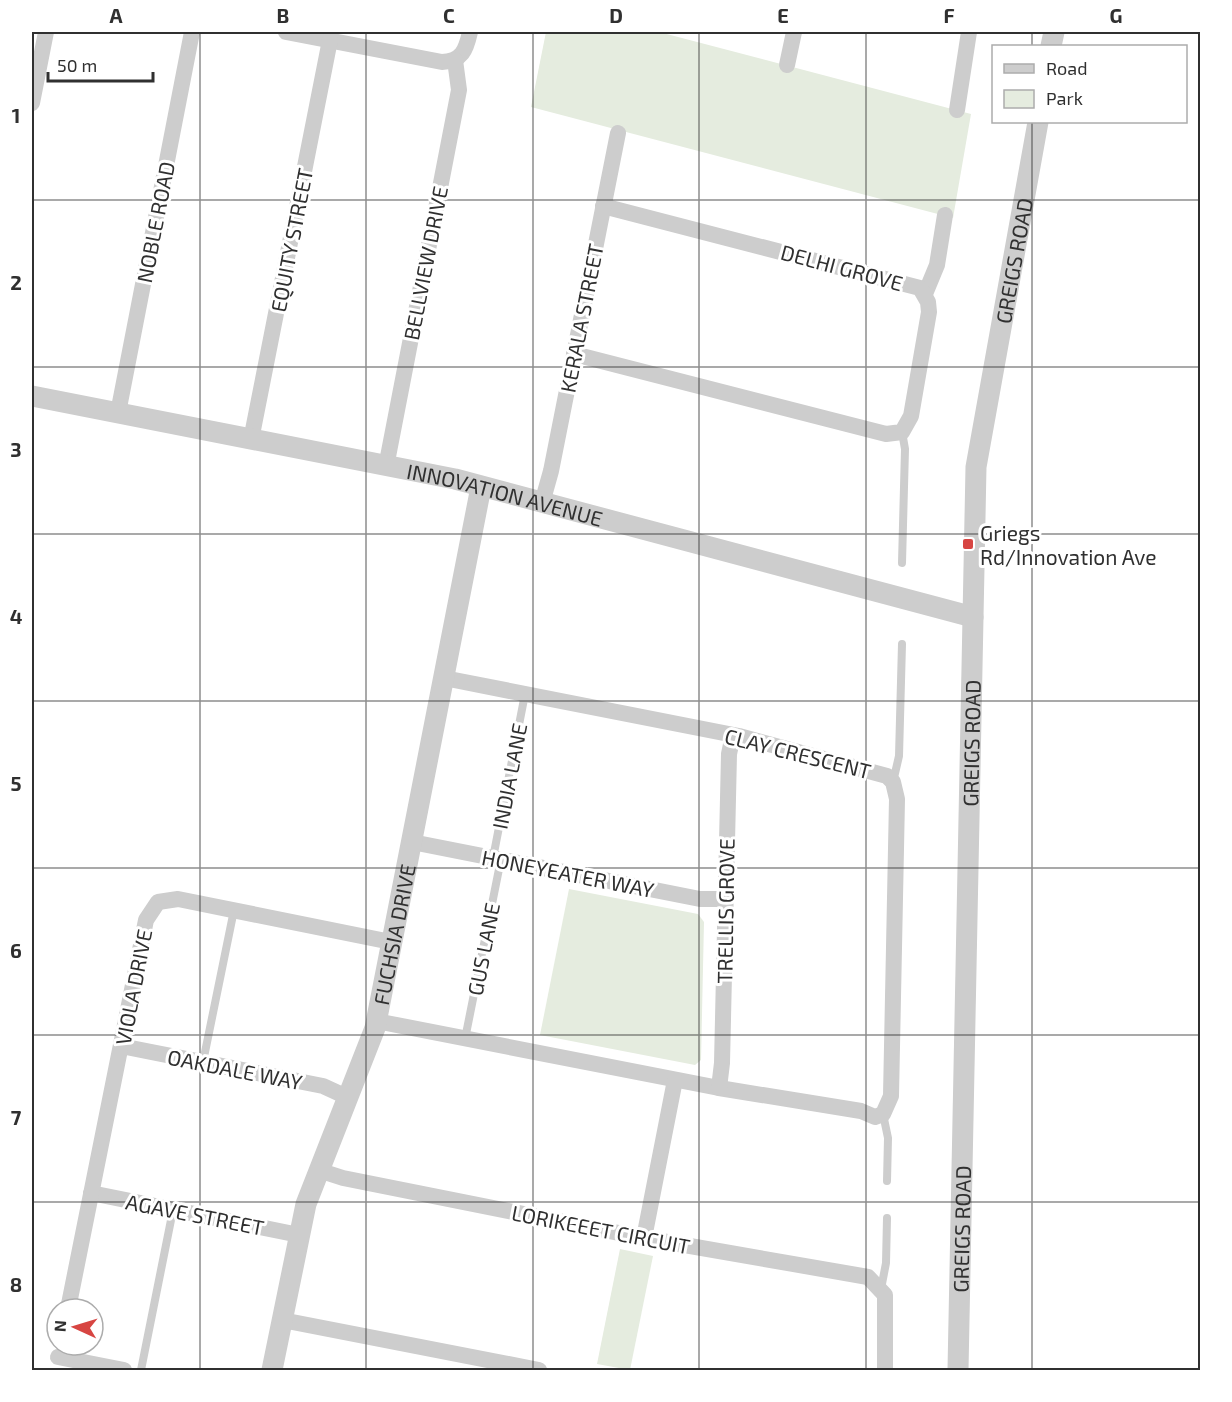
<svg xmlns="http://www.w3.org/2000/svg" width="1232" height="1402" viewBox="0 0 1232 1402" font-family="'Exo 2',sans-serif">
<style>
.green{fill:#e5ecdf}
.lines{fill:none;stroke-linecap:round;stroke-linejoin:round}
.service{stroke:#cdcdcd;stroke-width:8}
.minor{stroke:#cdcdcd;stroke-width:16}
.tertiary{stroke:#cdcdcd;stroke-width:21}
.grid{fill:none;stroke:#303030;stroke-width:1.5;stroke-opacity:0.55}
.poi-dot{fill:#d74542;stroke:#fff;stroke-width:2}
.labels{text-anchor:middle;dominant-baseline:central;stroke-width:6;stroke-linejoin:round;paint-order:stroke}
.street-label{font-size:21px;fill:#303030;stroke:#fff}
.poi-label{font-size:21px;fill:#303030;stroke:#fff;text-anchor:start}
.neatline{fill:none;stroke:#303030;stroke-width:2}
.grid-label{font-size:20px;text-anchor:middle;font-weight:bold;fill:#303030}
</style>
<rect width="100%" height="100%" fill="#fff"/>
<g class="green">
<polygon points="546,32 659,32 971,114 953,218 531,107"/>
<polygon points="569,889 698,914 704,922 701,1060 695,1065 540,1035"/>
<polygon points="620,1249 653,1256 630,1370 597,1364"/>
</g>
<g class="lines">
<g class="service">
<polyline points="902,432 905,449 902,563"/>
<polyline points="893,782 899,756 902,644"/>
<polyline points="493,858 525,694"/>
<polyline points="465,1039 501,859"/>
<polyline points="203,1062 234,910"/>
<polyline points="883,1114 888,1138 887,1181"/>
<polyline points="881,1289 886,1263 887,1218"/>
<polyline points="141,1370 173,1210"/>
</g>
<g class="minor">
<path d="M286,32L442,62C462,61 466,50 470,32"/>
<polyline points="787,65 794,32"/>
<polyline points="32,103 46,32"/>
<polyline points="957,110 969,32"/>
<polyline points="925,294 937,265 945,215"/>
<polyline points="574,354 886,434 902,432 911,416 929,312 928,302 920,288 603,206"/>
<polyline points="118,413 192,32"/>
<polyline points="251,440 330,40"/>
<polyline points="386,467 459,90 455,60"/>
<polyline points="542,503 551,471 618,133"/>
<polyline points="412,842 700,899 726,899"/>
<polyline points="376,1021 719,1088 861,1111 875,1117 883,1114 891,1096 897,799 893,782 887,776 739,736 444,678"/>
<polyline points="121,1046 323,1086 347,1097"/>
<polyline points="719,1088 722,1063 729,754 733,735"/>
<polyline points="318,1170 343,1178 644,1238 868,1277 885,1295 885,1370"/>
<polyline points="91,1193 299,1235"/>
<polyline points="644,1238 675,1080"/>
<polyline points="68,1309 146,920 158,902 178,899 391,942"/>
<polyline points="282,1320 539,1370"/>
<polyline points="58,1357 124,1370"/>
</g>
<g class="tertiary">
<polyline points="1051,46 1054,32"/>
<path id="s1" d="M32,396L455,479L973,617"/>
<path id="s2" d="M272,1370L306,1204L375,1028L481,487"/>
<path id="s3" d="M958,1370L976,467L1038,122"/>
</g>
</g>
<path class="grid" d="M200,32V1370M366,32V1370M533,32V1370M699,32V1370M866,32V1370M1032,32V46M1032,122V1370M32,200H1200M32,367H1200M32,534H1200M32,701H1200M32,868H1200M32,1035H1200M32,1202H1200"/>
<rect class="poi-dot" x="962" y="538" width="12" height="12" rx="3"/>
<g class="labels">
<g class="street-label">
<text transform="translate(155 222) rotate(-79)">NOBLE ROAD</text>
<text transform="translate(291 240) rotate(-79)">EQUITY STREET</text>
<text stroke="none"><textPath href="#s3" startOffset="1113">GREIGS ROAD</textPath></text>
<text transform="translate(425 263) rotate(-79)">BELLVIEW DRIVE</text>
<text transform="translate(842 267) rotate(15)">DELHI GROVE</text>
<text transform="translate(581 318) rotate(-79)">KERALA STREET</text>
<text stroke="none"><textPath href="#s1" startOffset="483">INNOVATION AVENUE</textPath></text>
<text stroke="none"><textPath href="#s3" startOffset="627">GREIGS ROAD</textPath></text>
<text transform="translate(798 753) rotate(14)">CLAY CRESCENT</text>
<text transform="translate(509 776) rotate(-79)">INDIA LANE</text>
<text transform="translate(568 873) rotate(11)">HONEYEATER WAY</text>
<text transform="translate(725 911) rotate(-89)">TRELLIS GROVE</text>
<text stroke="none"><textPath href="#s2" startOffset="454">FUCHSIA DRIVE</textPath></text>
<text transform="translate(483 949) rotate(-79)">GUS LANE</text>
<text transform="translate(133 987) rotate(-79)">VIOLA DRIVE</text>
<text transform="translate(235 1069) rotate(11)">OAKDALE WAY</text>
<text transform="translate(195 1214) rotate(11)">AGAVE STREET</text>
<text transform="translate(601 1229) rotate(11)">LORIKEEET CIRCUIT</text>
<text stroke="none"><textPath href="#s3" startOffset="141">GREIGS ROAD</textPath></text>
</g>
<g class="poi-label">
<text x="980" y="532">Griegs<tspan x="980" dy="24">Rd/Innovation Ave</tspan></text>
</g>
</g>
<rect width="1232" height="1402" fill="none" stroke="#ffffff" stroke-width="66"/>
<rect x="992" y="45" width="195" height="78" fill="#ffffff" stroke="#acacac" stroke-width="1.5"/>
<rect x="1004" y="64" width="30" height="9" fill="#cdcdcd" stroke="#acacac" stroke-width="1.5"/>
<text x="1046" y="75" font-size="18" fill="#303030">Road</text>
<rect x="1004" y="90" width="30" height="18" fill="#e5ecdf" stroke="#acacac" stroke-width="1.5"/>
<text x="1046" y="105" font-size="18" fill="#303030">Park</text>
<g transform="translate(75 1327) rotate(274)"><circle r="28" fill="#ffffff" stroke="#acacac" stroke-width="1.5"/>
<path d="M0-4.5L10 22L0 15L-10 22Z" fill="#d74542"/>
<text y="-9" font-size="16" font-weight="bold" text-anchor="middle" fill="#303030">N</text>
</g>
<path d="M48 72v9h105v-9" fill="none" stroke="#303030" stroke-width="3"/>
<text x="57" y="72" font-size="18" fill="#303030" stroke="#ffffff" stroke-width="4.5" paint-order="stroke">50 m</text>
<rect x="33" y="33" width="1166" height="1336" class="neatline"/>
<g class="grid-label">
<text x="116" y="23">A</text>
<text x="283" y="23">B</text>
<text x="449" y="23">C</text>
<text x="616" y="23">D</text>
<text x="783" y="23">E</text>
<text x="949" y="23">F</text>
<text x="1116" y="23">G</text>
<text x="16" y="123">1</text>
<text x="16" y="290">2</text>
<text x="16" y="457">3</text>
<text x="16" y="624">4</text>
<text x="16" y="791">5</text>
<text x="16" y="958">6</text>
<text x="16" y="1125">7</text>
<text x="16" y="1292">8</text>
</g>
</svg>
